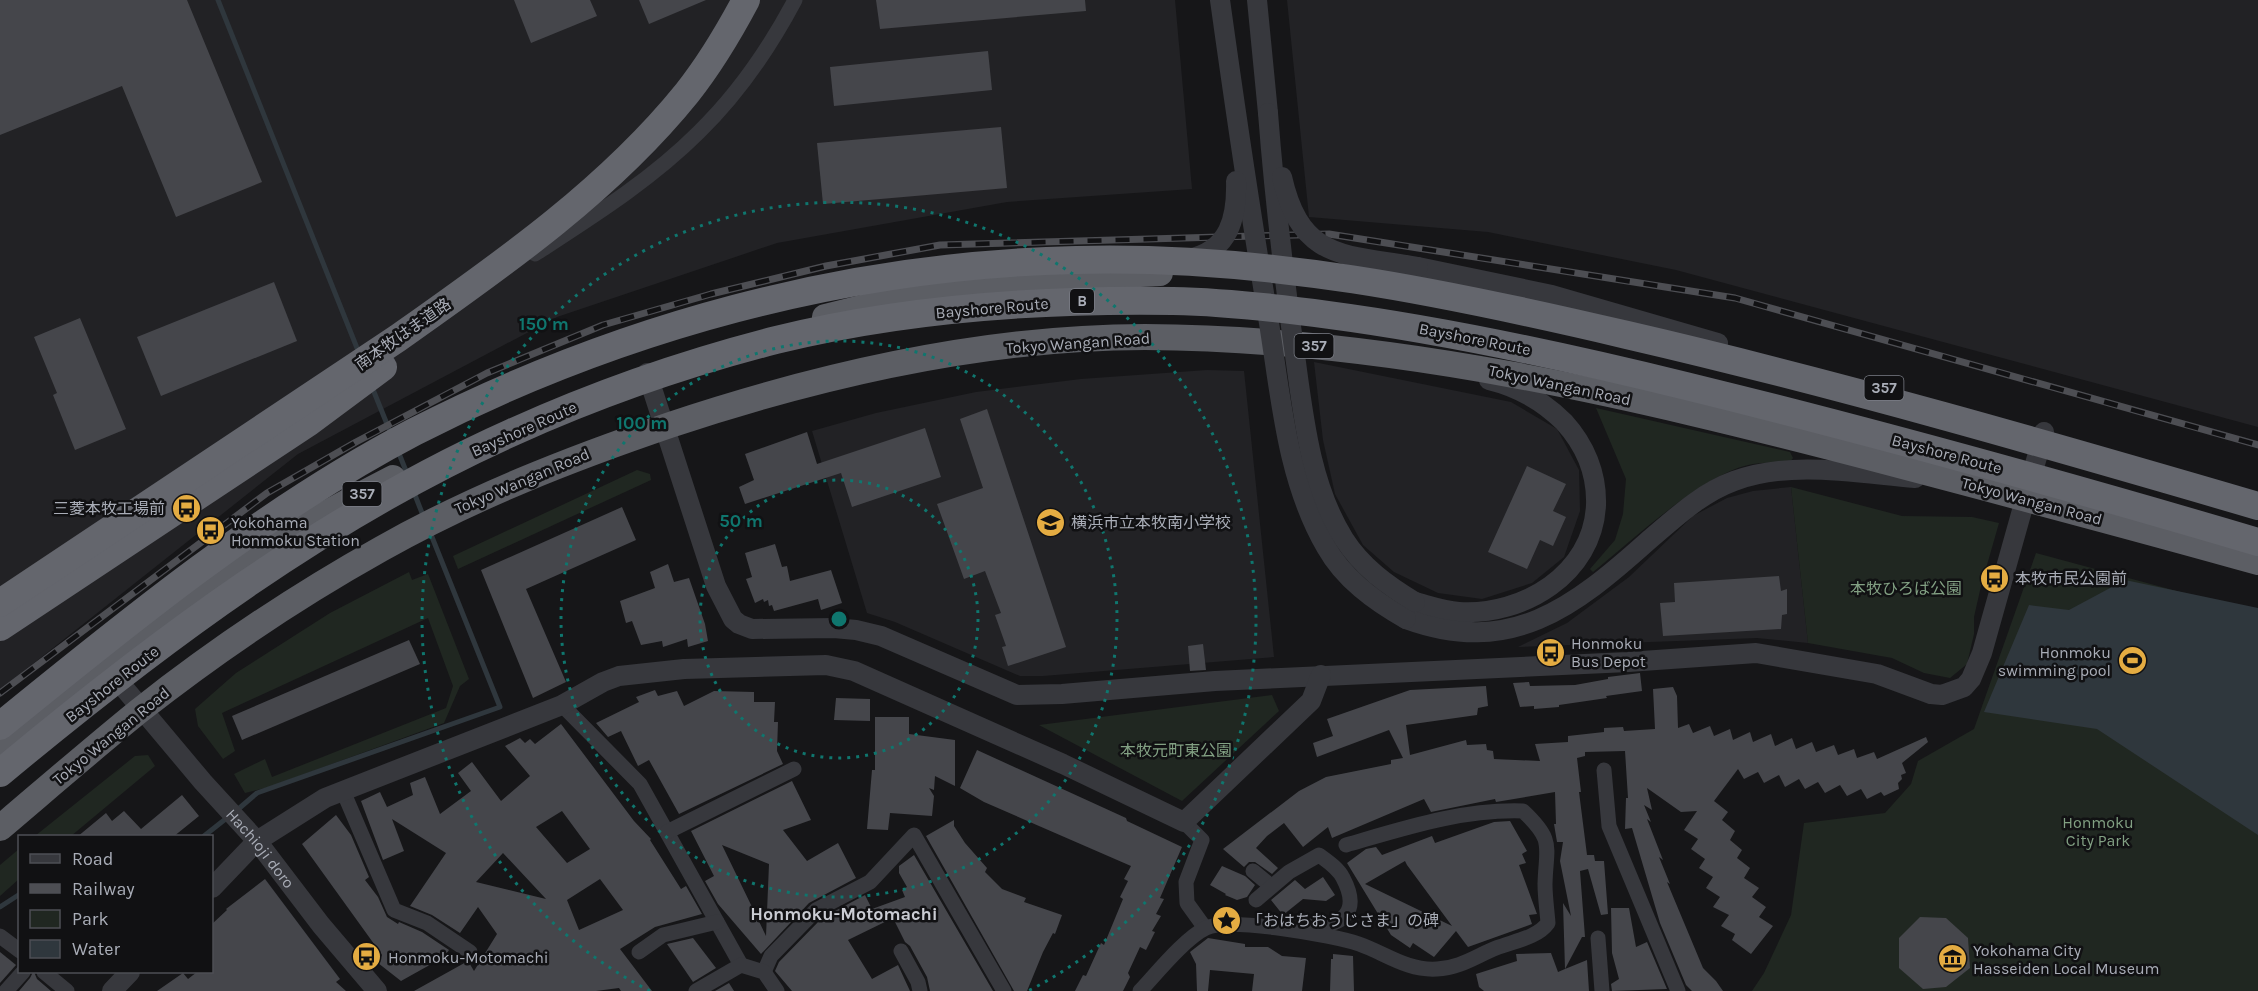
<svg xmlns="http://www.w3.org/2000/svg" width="2258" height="991" viewBox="0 0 2258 991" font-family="Karla,'Noto Sans JP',sans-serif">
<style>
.built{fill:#222225}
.green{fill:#202721}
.water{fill:#2f373d}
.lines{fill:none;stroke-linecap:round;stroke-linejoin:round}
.stream{stroke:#2f373d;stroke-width:5}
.building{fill:#45464b;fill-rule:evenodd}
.minor{stroke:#37383d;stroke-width:15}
.tertiary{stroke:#37383d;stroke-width:20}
.trunk{stroke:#5c5e64;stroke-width:26}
.motorway{stroke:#64666d;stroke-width:28}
.rail-casing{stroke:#4d4e53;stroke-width:7}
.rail{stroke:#111113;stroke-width:4.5;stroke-dasharray:14;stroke-linecap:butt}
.tertiary-bridge{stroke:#37383d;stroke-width:20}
.motorway-bridge{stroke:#64666d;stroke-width:28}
.ring{fill:none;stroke:#0f766e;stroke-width:3;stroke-dasharray:3 6}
.labels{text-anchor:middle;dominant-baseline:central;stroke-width:5;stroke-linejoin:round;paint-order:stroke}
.shield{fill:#111113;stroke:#7b7e86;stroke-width:1.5}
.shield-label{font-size:15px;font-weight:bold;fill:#a9adb7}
.street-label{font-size:16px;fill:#a9adb7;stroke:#111113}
.poi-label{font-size:16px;fill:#a9adb7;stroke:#111113;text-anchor:start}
.park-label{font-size:16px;fill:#82a083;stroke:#111113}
.neighbourhood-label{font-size:18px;font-weight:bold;fill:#caccd3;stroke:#111113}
.centre{fill:#0f766e;stroke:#111113;stroke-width:3}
.ring-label{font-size:18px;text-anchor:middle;font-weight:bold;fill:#0f766e;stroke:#111113;stroke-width:5;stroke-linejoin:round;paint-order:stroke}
</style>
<rect width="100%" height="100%" fill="#161618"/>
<g class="built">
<polygon points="0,0 1175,0 1192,189 1007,202 777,243 557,317 298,454 0,690"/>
<polygon points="1287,0 2258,0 2258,427 1676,270 1488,232 1309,217"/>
<polygon points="1314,362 1511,402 1557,429 1579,470 1580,511 1564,557 1532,583 1482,599 1438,593 1394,572 1363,545 1335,494 1323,440"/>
<polygon points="1207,370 1244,371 1274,657 1043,676 1020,676 895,622 867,613 812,431 876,413 976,392 1081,379"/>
<polygon points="1791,487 1808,643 1757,638 1518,647 1567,623 1629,577 1693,516 1727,498 1753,491"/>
</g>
<g class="green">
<path d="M1596,408L1790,452L1793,458L1790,462C1778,463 1765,462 1753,464C1704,472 1633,540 1593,572L1590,569L1615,540L1623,514L1626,479Z"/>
<polygon points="637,470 650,474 651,480 458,569 453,556"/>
<polygon points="1791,487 1902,516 1972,517 1999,523 1981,586 1974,617 1974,634 1967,664 1950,678 1924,673 1892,658 1808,643"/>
<polygon points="2036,553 2258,613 2258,991 1752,991 1764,973 1791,915 1804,823 1885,813 1911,784 1918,761 1974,729"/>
<polygon points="409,572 412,580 428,574 469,679 460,686 444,723 269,787 245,793 234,774 265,759 272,777 446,708 453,686 428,618 222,713 235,751 223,759 198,726 195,709 236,673 330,613"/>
<polygon points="1272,695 1279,711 1182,801 1039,725"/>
<polygon points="148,755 155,766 71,836 35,836 135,756"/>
<polygon points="19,849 19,879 0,896 0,865"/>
</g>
<polygon class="water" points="2125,580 2258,608 2258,835 2097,729 1984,712 2029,605 2069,610"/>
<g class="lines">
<g class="stream">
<polyline points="218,0 359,353"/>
<polyline points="372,387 391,434"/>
<polyline points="398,451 408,476"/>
<polyline points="413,490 424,518"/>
<polyline points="236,811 257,793 500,707 430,532"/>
<polyline points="204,836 228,817"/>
<polyline points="0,907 20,894"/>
</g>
</g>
<g class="building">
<polygon points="0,0 187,0 262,182 176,217 122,86 0,135"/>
<polygon points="514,0 590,0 597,16 531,43"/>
<polygon points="639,0 706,0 649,24"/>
<polygon points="876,0 1085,0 1086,11 880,29"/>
<polygon points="988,51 992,90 834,106 830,67"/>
<polygon points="1001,127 1007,188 823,204 817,143"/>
<polygon points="274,282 297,341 161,396 137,337"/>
<polygon points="80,318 126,429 75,450 53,395 57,393 34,337"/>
<polygon points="987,409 1066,647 1008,666 1002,647 1006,646 995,615 1001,613 985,571 964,579 937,504 983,488 960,419"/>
<polygon points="925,428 941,477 852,507 841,473 745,504 739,487 754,480 745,454 807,432 817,464"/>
<polygon points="1527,466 1566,484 1553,511 1566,517 1553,546 1540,540 1527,569 1488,552"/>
<polygon points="622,507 636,540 526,589 566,682 533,698 481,570"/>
<polygon points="775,544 782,567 787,566 790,581 831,570 842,603 821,610 818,599 774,611 772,605 769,606 768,600 764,602 763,599 755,603 746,579 752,577 745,553"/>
<polygon points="668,564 674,582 689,578 705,624 708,641 688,647 687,639 663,647 662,641 641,645 632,621 626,623 620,601 655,588 650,572"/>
<polygon points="1779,576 1781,591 1787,589 1787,614 1782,615 1781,629 1663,636 1660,603 1675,602 1674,583"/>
<polygon points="409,640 420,664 242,740 232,716"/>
<polygon points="1203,644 1206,670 1190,671 1188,646"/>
<polygon points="1640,673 1642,691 1606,696 1607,698 1559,705 1559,707 1534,709 1534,706 1520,707 1513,683 1529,682 1530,686 1575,685 1608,679 1608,677"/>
<polygon points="1486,686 1488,706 1478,708 1477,715 1406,725 1410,755 1466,740 1467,745 1486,744 1487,750 1493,751 1494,759 1540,761 1535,744 1568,742 1568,736 1604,732 1604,728 1623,727 1624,731 1655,729 1653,689 1673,687 1677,696 1678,728 1689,724 1693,733 1710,726 1714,736 1730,729 1733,740 1750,732 1753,742 1771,734 1775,746 1792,738 1796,749 1812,742 1816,752 1834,745 1838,755 1854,749 1857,758 1874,752 1877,759 1926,737 1928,742 1902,763 1906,773 1901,775 1902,779 1898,783 1899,789 1884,796 1881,792 1867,799 1861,789 1847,796 1840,785 1825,793 1818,782 1805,789 1799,779 1785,787 1779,775 1764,783 1758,772 1744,779 1738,769 1714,801 1728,812 1722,820 1735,831 1730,840 1742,850 1737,858 1750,868 1744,878 1759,888 1752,897 1766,907 1759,917 1773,926 1751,954 1732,940 1735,934 1721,926 1729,915 1713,907 1720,897 1706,888 1713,877 1699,868 1705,859 1691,849 1698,839 1684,830 1697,811 1681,812 1647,788 1652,810 1644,805 1651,822 1647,819 1663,860 1659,857 1670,884 1667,882 1703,968 1716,981 1723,991 1692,991 1686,985 1660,923 1632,828 1625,829 1626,798 1628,798 1625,751 1585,752 1585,756 1577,758 1581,792 1579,792 1587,855 1594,855 1595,861 1604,861 1608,914 1601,915 1588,869 1580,871 1585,937 1582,937 1565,969 1587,960 1589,991 1484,991 1479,987 1476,974 1517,961 1516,954 1551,953 1558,972 1565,969 1563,903 1571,916 1560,861 1563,842 1557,842 1554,824 1556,824 1555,792 1496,802 1495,799 1431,812 1424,799 1332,838 1328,827 1303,847 1284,823 1267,836 1256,848 1278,868 1272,874 1255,862 1249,862 1244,867 1223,849 1299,791 1326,777 1391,764 1391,760 1403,758 1389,730 1317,757 1313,743 1333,736 1327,719 1410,690"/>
<polygon points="655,690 658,696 677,691 684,706 714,691 754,692 754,702 775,702 774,722 778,722 777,751 783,764 679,814 649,760 638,766 621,731 608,737 596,723 639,702 636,697"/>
<polygon points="836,698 870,699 870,721 834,720"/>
<polygon points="875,717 909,717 909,734 955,740 955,786 935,776 934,790 929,788 934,796 932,816 890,813 888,830 867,829 872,770 875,770"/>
<path d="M561,724L634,821L651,839L650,840L681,889L686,886L702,914L655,927L620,949L652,991H621L619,988L596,991H414L468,961L474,971L497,934L478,907L460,933L432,915L410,906L446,853L392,819L404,851L383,860L361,801L380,792L387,807L413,795L410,783L425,777L440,814L471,791L458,773L472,762L501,801L530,776L505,746L520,738L525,743L530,739L535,744ZM562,811L590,849L567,863L536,827ZM503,853L546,899L476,882ZM600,879L623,910L579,930L567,900Z"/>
<polygon points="977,750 1126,818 1127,821 1182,847 1160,898 1164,899 1156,914 1161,916 1152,931 1155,932 1146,950 1140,947 1128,973 1130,977 1123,991 1075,991 1083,975 1086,976 1101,943 1104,945 1123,899 1120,897 1128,881 1124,879 1131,866 984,802 960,788"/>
<path d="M792,781L811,820L783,830L807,861L838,843L856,878L809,903L761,954L718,904L705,881L714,876L691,831ZM722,845L769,864L766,936Z"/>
<polygon points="182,795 199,816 173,837 77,837 106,813 112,821 124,811 141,829"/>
<polygon points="336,815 351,835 369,877 365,880 378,897 387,917 398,924 399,922 422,932 449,950 444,957 401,981 378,963 382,955 302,844"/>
<polygon points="954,820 954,826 965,843 987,868 985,872 1002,889 1026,898 1024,902 1062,915 1055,934 1053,933 1043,952 1027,991 1014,991 926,836"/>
<path d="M1510,821L1527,851L1522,854L1526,863L1519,865L1537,914L1529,915L1532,924L1468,947L1456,931L1434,957L1413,943L1410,948L1391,935L1347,863L1366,849L1376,847L1382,855L1432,836L1435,843L1494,822ZM1405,861L1407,865L1452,926L1365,884Z"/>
<polygon points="914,855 993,991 930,991 927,977 910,946 905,942 893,918 848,940 872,979 898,965 910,991 792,991 775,971 779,962 822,918 865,895 872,909 905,897 902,890 907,887 899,873 899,866"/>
<polygon points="1222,866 1245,876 1255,885 1247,897 1237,900 1225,895 1226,894 1210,885"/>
<polygon points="1323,877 1335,895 1326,901 1303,899 1283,915 1271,900 1295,880 1305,889"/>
<polygon points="265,879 340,979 336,982 346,991 157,991 183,973 188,979 197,972 212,972 212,924 227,910 226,909"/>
<polygon points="1611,908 1629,908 1636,947 1647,942 1667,989 1612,991 1611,984 1619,979 1612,953"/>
<polygon points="1920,917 1946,918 1968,938 1970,968 1946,987 1923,989 1899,968 1899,938"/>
<polygon points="693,938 716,968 693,982 667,944"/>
<polygon points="1208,938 1245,944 1245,947 1268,947 1282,956 1306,958 1302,991 1252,991 1254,974 1210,970 1208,991 1197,991 1196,964 1190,952"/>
<polygon points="0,952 16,965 0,983"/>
<polygon points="1333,954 1353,956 1354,991 1330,991 1331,959 1333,959"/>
<polygon points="33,972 34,972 37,979 51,991 19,991 30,978"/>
<polygon points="729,983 734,991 715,991"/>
</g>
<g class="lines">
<g class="minor">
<path d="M535,254C592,217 651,180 699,132C739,93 769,49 795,0"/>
<polyline points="562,705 640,784 741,965"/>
<polyline points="1604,770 1609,826 1678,991"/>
<polyline points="343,791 394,910 427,923 470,952"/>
<polyline points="1184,822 1202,840 1186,882 1187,903 1205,928"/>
<polyline points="667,832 794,769"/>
<polyline points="1253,871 1271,886"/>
<path d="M1256,900L1289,872L1319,855C1327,861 1338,868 1343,878C1361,912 1343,927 1308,926"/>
<polyline points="0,936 20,951"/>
<polyline points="1598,938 1602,991"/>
<polyline points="901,951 918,982 920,991"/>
<polyline points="639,952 663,935 717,922"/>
<polyline points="44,972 67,991"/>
<polyline points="764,972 771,956 816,910 870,882 914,835 1004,991"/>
<polyline points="6,991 23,972"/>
<polyline points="696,991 741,965 764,972 777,991"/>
<path d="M1140,991C1156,974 1185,938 1206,928C1229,917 1333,935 1359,944C1385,953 1407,971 1437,969C1460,968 1476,956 1496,948C1514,941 1537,938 1548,923C1547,910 1545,897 1545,884C1546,846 1555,841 1523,811C1462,809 1405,828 1346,845"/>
</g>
<g class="tertiary">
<polyline points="1257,0 1268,113"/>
<polyline points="1418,267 1552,295 1718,343"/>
<polyline points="647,373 716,586 733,619 739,624 752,629 834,628 856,630 881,636 1017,695 1062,694 1215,681 1628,662 1756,653 1877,674 1931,694 1942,695 1964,687 1971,679 1982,653 2044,432"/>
<path d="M1415,602C1430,606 1444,611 1459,612C1523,616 1593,574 1596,505C1597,474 1585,445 1564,422C1543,401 1518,387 1489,380"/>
<path d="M1406,619C1511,657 1573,608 1649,540C1675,518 1701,493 1734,481C1791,460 1856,473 1915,478"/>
<path id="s1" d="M109,670L203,782L257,841L321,925L377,991"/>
<polyline points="212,888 257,841 325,798 562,705 603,682 619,676 684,669 826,665 854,671 1063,764 1184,822 1311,701 1321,675"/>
<polyline points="112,991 130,972"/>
</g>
<g class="trunk">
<polyline points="825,317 901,298 964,288 1040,279 1160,273"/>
<path d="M0,746C34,718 67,688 102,661C193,591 290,530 393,478"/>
<path d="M0,828C46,789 92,749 139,711C215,651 297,596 381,549C473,497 570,459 670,425C820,375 986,337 1145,337C1392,338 1634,396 1872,458C2001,492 2130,526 2258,562"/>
</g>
<polyline class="motorway" points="0,627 309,422 383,367"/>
<defs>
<polyline id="rail" points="0,693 267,493 356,442 487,373 603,325 711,294 826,266 940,245 1329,234 1735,298 2258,445"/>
</defs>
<use href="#rail" class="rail-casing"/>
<use href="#rail" class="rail"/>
<g class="tertiary-bridge">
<path d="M1220,0C1235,108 1251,216 1269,323C1281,398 1287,480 1326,547C1344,579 1374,601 1406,619"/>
<path d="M1268,113C1274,192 1283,269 1294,348C1303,412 1309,483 1344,539C1362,567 1387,585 1415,602"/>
<path d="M1282,177C1301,262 1346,254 1418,267"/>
<path d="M1188,259C1230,251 1237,217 1236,181"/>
</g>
<g class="motorway-bridge">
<path d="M0,603L398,338C500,266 608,191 687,93C710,64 729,32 746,0"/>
<path d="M0,726C130,620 265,510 414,432C619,327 846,265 1076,260C1265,255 1444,292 1627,335C1839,384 2049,445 2258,506"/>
<path d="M0,773C156,643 327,515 513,432C597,394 686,363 776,340C905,308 1040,299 1173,301C1225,302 1278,308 1329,315C1450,331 1568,357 1686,386C1878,433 2068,486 2258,542"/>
</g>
</g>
<g class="ring">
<circle cx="839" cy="619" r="139"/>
<circle cx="839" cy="619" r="278"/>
<path d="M650 991A417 417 0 1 1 1028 991"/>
</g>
<defs>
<symbol id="bus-disc" viewBox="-11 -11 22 22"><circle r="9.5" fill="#e4ac42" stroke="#111113"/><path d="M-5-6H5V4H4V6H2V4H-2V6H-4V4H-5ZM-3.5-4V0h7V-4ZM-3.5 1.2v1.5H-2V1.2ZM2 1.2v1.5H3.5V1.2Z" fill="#111"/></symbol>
<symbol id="school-disc" viewBox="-11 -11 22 22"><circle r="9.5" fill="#e4ac42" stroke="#111113"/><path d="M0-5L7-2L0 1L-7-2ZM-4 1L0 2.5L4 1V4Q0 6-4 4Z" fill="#111"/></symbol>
<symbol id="stadium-disc" viewBox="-11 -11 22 22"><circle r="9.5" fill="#e4ac42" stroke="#111113"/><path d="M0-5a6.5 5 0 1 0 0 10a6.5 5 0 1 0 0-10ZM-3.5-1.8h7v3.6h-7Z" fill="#111"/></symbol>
<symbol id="sight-disc" viewBox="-11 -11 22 22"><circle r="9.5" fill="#e4ac42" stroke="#111113"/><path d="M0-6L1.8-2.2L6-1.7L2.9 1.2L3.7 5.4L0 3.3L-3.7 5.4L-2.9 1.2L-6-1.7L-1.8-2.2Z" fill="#111"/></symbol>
<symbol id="museum-disc" viewBox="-11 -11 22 22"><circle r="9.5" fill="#e4ac42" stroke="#111113"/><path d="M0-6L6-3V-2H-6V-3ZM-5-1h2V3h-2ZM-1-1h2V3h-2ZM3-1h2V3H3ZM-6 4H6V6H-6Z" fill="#111"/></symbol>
</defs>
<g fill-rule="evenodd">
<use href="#bus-disc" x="170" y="492" width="33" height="33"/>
<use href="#school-disc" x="1034" y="506" width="33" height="33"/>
<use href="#bus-disc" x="194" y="514" width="33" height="33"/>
<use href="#bus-disc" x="1978" y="562" width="33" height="33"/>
<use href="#bus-disc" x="1534" y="636" width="33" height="33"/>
<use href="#stadium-disc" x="2116" y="644" width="33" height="33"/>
<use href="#sight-disc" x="1210" y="904" width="33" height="33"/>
<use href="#bus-disc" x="350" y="940" width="33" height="33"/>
<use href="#museum-disc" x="1936" y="942" width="33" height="33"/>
</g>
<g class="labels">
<g class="shield">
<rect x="1070" y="289" width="24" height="24" rx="4.5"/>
<rect x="1294.5" y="334" width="39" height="24" rx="4.5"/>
<rect x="1864.5" y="376" width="39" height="24" rx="4.5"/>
<rect x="342.5" y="482" width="39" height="24" rx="4.5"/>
</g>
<g class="shield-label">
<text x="1082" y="301">B</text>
<text x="1314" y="346">357</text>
<text x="1884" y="388">357</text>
<text x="362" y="494">357</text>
</g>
<g class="street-label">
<text transform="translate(992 308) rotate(-5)">Bayshore Route</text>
<text transform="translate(403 334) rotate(-35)">南本牧はま道路</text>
<text transform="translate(1475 339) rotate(11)">Bayshore Route</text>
<text transform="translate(1078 343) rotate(-4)">Tokyo Wangan Road</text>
<text transform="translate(1560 385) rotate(12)">Tokyo Wangan Road</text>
<text transform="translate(524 429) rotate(-24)">Bayshore Route</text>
<text transform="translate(1947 454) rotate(15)">Bayshore Route</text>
<text transform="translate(522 481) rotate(-23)">Tokyo Wangan Road</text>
<text transform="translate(2032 501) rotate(15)">Tokyo Wangan Road</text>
<text transform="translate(112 684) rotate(-38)">Bayshore Route</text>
<text transform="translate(111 736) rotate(-39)">Tokyo Wangan Road</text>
<text stroke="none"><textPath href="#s1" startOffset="234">Hachioji doro</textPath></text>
</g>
<g class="poi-label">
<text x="165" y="508" text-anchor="end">三菱本牧工場前</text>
<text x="231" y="522">Yokohama<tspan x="231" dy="18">Honmoku Station</tspan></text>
<text x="1071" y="522">横浜市立本牧南小学校</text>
<text x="2015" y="578">本牧市民公園前</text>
<text x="1571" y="643">Honmoku<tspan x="1571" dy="18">Bus Depot</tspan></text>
<text x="2111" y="652" text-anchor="end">Honmoku<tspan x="2111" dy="18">swimming pool</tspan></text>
<text x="1247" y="920">「おはちおうじさま」の碑</text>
<text x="1973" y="950">Yokohama City<tspan x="1973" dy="18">Hasseiden Local Museum</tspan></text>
<text x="388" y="957">Honmoku-Motomachi</text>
</g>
<g class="park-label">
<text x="1906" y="588">本牧ひろば公園</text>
<text x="1176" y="750">本牧元町東公園</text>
<text x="2098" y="822">Honmoku<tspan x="2098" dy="18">City Park</tspan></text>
</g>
<g class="neighbourhood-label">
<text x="844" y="914">Honmoku-Motomachi</text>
</g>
</g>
<circle cx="839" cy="619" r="9" class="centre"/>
<g class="ring-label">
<text x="544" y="330">150 m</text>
<text x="642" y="429">100 m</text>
<text x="741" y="527">50 m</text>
</g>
<rect x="18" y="835" width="195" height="138" fill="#111113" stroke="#4e4f55" stroke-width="1.5"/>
<rect x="30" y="854" width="30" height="9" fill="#37383d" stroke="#4e4f55" stroke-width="1.5"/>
<text x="72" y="865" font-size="18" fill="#a9adb7">Road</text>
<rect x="30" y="884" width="30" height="9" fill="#4d4e53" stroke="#4e4f55" stroke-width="1.5"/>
<text x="72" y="895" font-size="18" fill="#a9adb7">Railway</text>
<rect x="30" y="910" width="30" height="18" fill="#202721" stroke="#4e4f55" stroke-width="1.5"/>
<text x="72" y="925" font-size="18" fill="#a9adb7">Park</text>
<rect x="30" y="940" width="30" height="18" fill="#2f373d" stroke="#4e4f55" stroke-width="1.5"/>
<text x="72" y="955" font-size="18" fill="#a9adb7">Water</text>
</svg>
